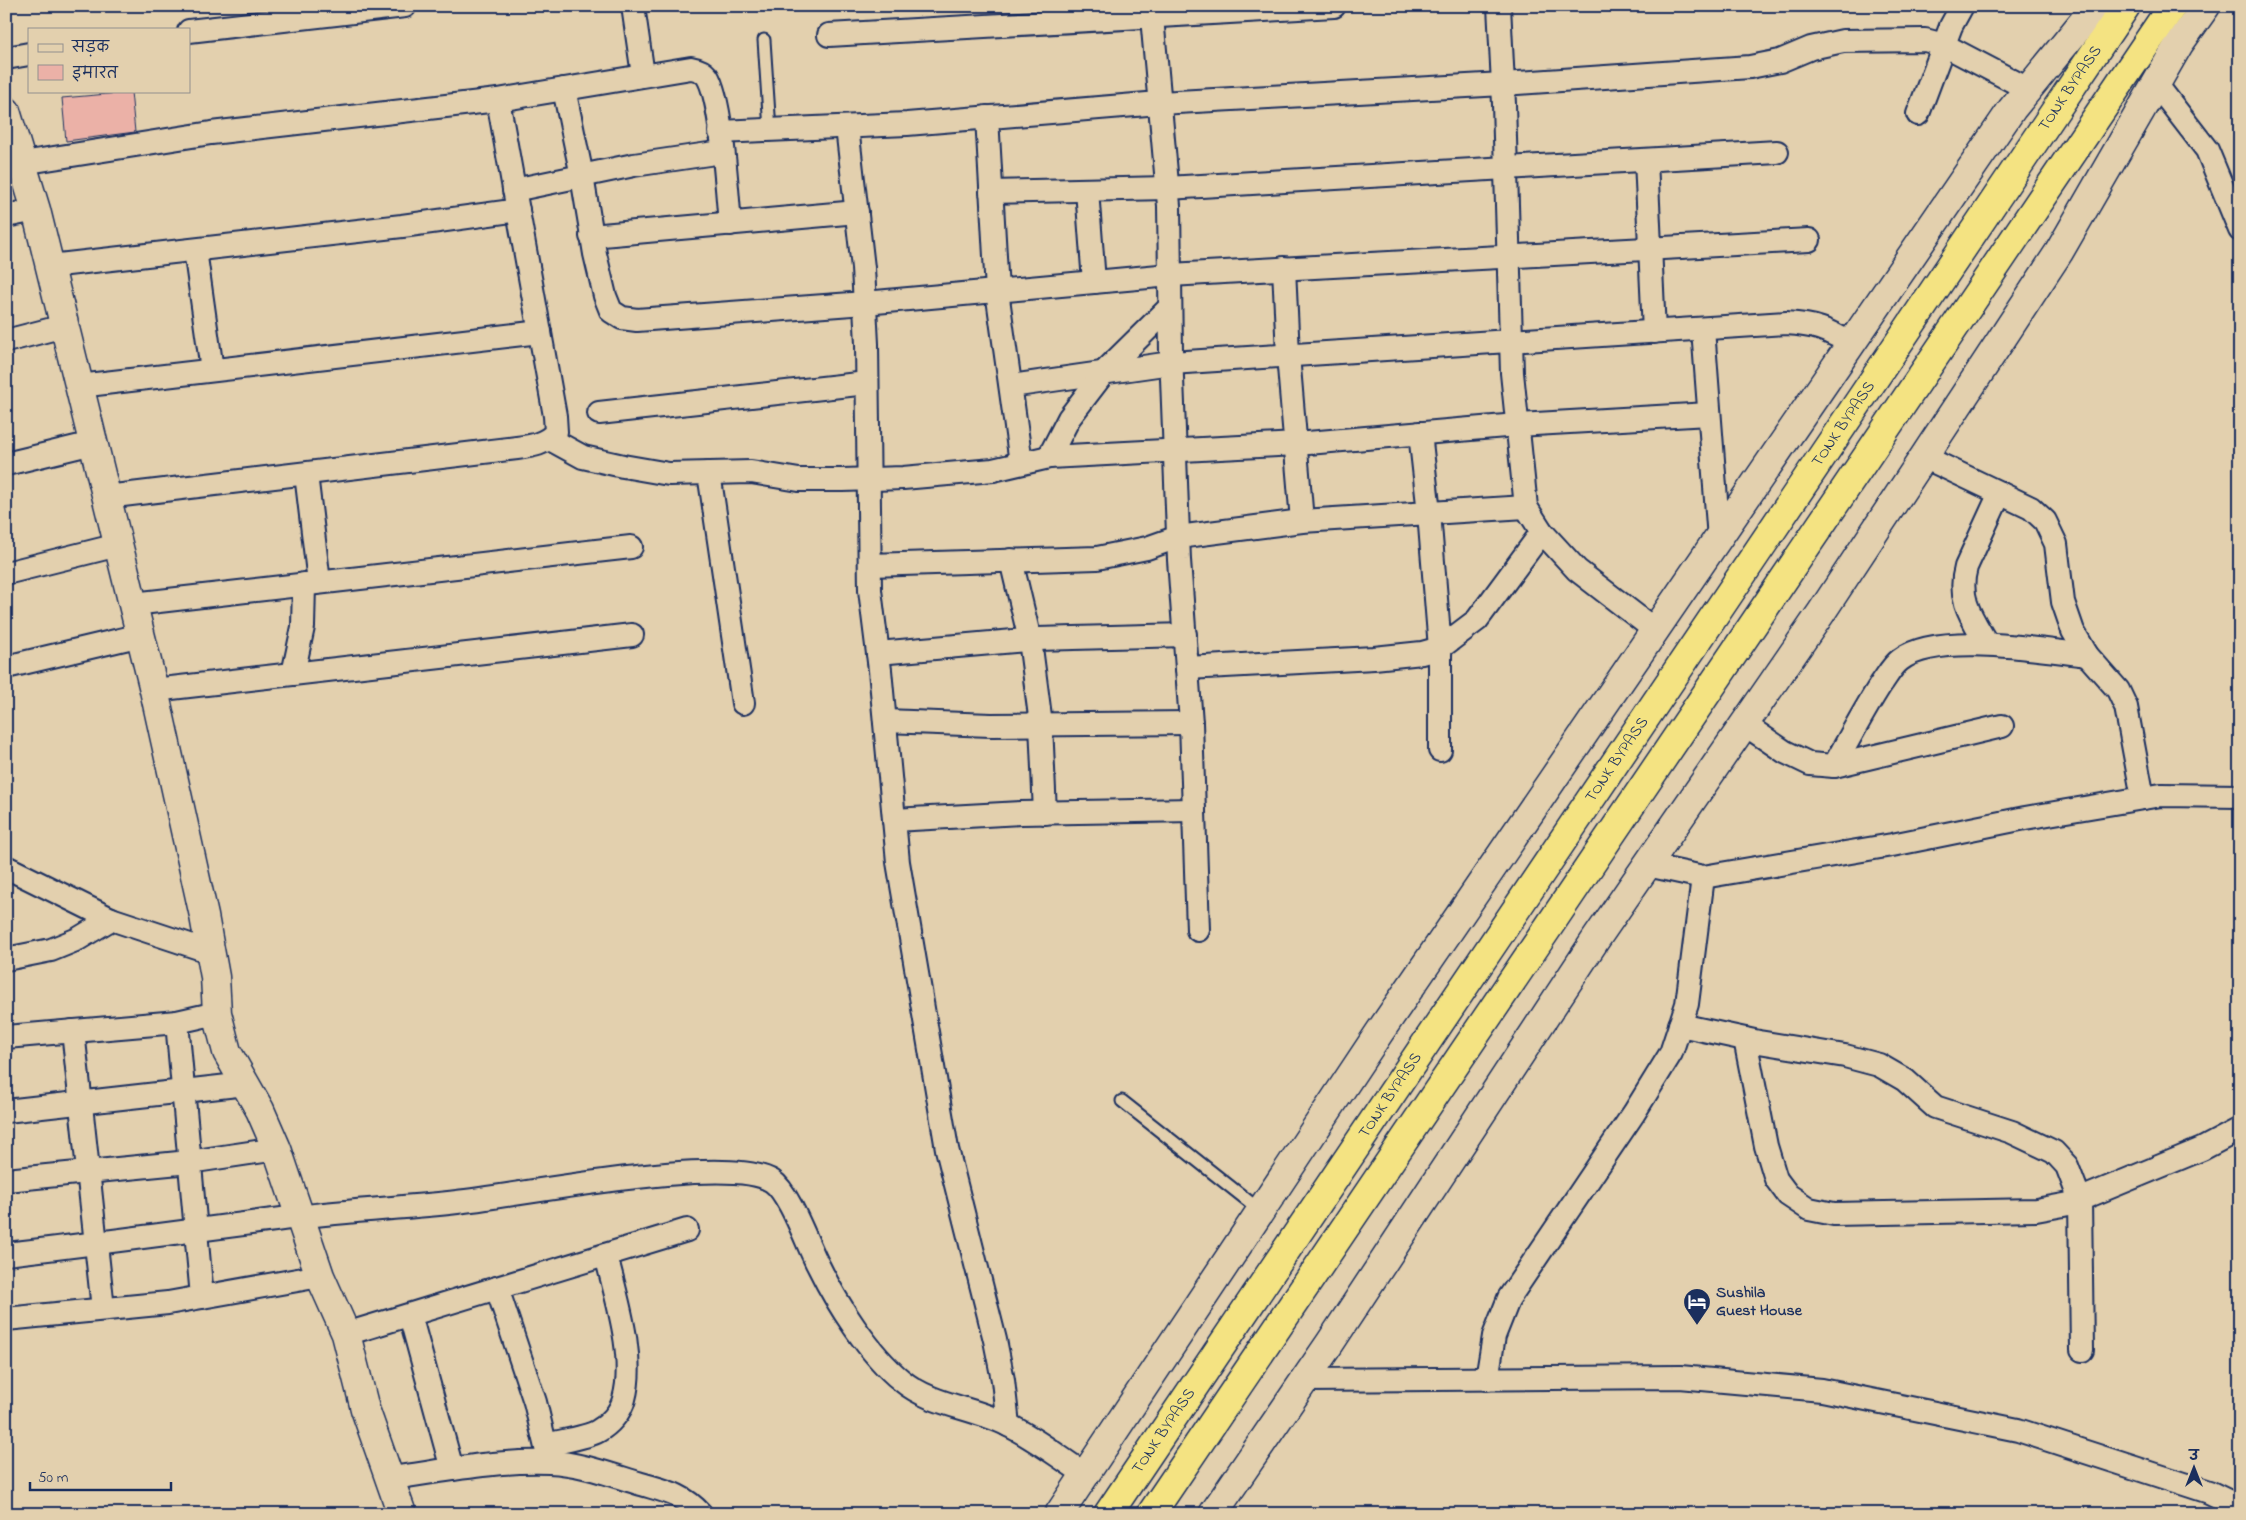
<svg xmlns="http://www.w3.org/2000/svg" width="2246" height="1520" viewBox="0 0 2246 1520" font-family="'Indie Flower','Playpen Sans Deva',sans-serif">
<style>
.building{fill:#ebb1a7;stroke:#1b2f5e}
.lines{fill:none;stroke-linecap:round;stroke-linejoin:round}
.service-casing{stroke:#1b2f5e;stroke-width:15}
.minor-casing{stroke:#1b2f5e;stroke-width:26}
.tertiary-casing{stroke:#1b2f5e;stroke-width:31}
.trunk-casing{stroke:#1b2f5e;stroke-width:31}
.service{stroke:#e3d0ae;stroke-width:11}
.minor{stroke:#e3d0ae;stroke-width:22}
.tertiary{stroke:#e3d0ae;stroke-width:28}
.trunk{stroke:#f4e382;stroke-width:28}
.labels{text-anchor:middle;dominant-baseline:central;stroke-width:4.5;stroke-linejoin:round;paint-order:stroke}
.street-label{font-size:16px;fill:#1b2f5e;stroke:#e3d0ae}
.poi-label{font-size:16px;font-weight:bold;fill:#1b2f5e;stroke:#e3d0ae;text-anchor:start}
</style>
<rect width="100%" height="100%" fill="#e3d0ae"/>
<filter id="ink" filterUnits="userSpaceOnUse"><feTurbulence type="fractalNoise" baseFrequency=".02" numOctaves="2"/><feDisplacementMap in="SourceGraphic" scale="10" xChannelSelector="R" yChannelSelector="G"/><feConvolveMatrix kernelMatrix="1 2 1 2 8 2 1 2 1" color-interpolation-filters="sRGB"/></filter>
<g filter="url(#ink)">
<polygon class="building" points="131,92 135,132 66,141 62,98"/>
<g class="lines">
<defs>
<g id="service">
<polyline points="764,40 770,130"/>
<polyline points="1122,1101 1261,1211"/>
</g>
<g id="minor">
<polyline points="633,6 643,75"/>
<polyline points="1151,6 1169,206 1171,352 1179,560 1191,723 1198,930"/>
<polyline points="1499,6 1504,104 1512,373 1526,507 1542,532 1577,570 1656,631"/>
<polyline points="189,31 405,6"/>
<polyline points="829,35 1334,6"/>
<polyline points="6,58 29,54"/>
<polyline points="2156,84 2207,150 2240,230"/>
<polyline points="564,89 582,176 595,254 605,296 611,311 622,318 637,320 865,303 1170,275 1809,240"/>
<polyline points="1918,114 1951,26 1962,6"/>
<polyline points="987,117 997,291 1021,463"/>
<polyline points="847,127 863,268 867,344 870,590 880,670 898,862 947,1149 995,1340 1003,1380 1008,1425"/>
<polyline points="720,132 907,124 1159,103 1503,84 1750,67 1780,61 1811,48 1843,41 1925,40 1944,45 2028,89"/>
<polyline points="1646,160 1654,332"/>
<path d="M22,163L211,133L498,100L691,68C697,69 703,71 707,76C722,99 727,193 730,224"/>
<polyline points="514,190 634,165 722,152"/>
<polyline points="1087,190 1094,282"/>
<polyline points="991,192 1167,188 1777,152"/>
<polyline points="6,216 36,210"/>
<polyline points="591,236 857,212"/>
<polyline points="195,250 212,370"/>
<polyline points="50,266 402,226 518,210"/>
<polyline points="1284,268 1288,355 1302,521"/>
<polyline points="1703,329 1719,539"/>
<polyline points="6,341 64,326"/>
<polyline points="79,386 540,332"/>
<path d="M1011,386L1171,363L1786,323C1817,325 1825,329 1852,344"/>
<polyline points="599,413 867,383"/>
<polyline points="1420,433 1429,513 1440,648 1440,750"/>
<polyline points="550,439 583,457 623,466 669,474 751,472 799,480 843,480 903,478 993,470 1049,457 1296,444 1517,425 1709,414"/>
<polyline points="1049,457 1069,418 1105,371 1170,307"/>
<polyline points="1924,457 2031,508 2045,521 2056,544 2063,602 2073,631 2087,655 2118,690 2126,707 2143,798"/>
<polyline points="6,464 93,443"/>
<polyline points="709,473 743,703"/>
<polyline points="306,474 319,582"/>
<path d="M106,497L517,448C532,446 546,444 556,432L555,416L498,100"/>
<polyline points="1011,560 1030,640 1041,724 1045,813"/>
<polyline points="870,565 1097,558 1147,548 1178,537 1302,521 1526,507"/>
<polyline points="6,573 118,545"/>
<polyline points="133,604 631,547"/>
<path d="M1987,644C1972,618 1957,599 1966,567L2000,493"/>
<polyline points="878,653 1037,639 1185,635"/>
<polyline points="6,667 141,635"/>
<polyline points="1187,668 1374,658 1422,653 1440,648 1477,620 1542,532"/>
<polyline points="293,674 303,627 304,584"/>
<polyline points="154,690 632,635"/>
<polyline points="885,721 991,725 1191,723"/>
<polyline points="1744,724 1785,752 1810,764 1834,766 2002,726"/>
<path d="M1834,766C1849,739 1864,710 1881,684C1887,676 1892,666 1900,660C1937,631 2041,650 2087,655"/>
<polyline points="894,820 1021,813 1194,810"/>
<polyline points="1647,865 1703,877 1892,845 2025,818 2161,795 2240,796"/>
<polyline points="6,867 111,919 211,952"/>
<polyline points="6,959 51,950 78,939 111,919"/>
<polyline points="177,1022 202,1297"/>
<polyline points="1680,1025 1759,1042 1845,1056 1879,1065 1905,1080 1935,1107 2012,1132 2054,1152 2067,1166 2080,1200 2082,1350"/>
<polyline points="73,1031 103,1309"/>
<polyline points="6,1037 177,1022 217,1013"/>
<polyline points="1745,1039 1766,1146 1776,1179 1788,1195 1809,1209 1834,1214 2036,1210 2069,1204 2202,1149 2240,1129"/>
<polyline points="6,1111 246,1084"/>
<polyline points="6,1180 189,1162 277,1149"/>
<path d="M6,1254C104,1243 201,1229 298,1217C351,1210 404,1208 457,1202C517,1196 729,1153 772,1181C790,1193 808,1247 819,1267C837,1304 869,1354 901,1380C932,1406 973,1407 1008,1425C1035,1438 1060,1458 1085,1474"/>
<polyline points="497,1288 535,1402 549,1460"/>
<polyline points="410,1315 452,1469"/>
<polyline points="6,1319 168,1303 320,1276"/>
<polyline points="346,1334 687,1230"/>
<polyline points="1487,1379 1494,1336 1509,1298 1634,1113 1671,1053 1687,1004 1703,877"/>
<polyline points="1305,1380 1680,1377 1822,1390 2018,1430 2209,1492 2240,1507"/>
<path d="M546,1445C560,1441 586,1438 598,1431C609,1425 621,1412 624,1399C636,1357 616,1297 606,1255"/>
<path d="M391,1478C443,1471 496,1460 549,1462C579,1463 609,1474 638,1483C664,1491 682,1493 701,1514"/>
</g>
<g id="tertiary">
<polyline points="6,111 36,210 154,690 204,916 215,977 217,1013 227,1052 260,1110 277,1149 320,1276 346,1334 365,1409 402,1514"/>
<polyline points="1059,1514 1379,1033 2012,109 2096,6"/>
<polyline points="1213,1514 1330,1343 1596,939 1821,613 2059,252 2179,44 2206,6"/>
</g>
<g id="trunk">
<path id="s1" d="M1108,1514L2126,6"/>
<polyline points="1151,1514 2172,6"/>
</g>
</defs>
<use href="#service" class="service-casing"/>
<use href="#minor" class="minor-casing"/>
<use href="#tertiary" class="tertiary-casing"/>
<use href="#trunk" class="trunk-casing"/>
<use href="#service" class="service"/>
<use href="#minor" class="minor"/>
<use href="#tertiary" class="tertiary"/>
<use href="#trunk" class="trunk"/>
</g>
</g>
<defs>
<symbol id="hotel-pin" viewBox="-11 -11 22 30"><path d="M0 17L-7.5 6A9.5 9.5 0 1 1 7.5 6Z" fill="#1b2f5e" stroke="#e3d0ae"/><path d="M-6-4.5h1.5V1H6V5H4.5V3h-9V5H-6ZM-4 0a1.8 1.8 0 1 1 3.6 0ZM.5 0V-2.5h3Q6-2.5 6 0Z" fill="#fff"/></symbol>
</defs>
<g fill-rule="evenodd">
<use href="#hotel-pin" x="1681" y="1286" width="32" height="43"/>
</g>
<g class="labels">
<g class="street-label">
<text stroke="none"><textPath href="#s1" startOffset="1720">TONK BYPASS</textPath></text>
<text stroke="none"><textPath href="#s1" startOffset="1315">TONK BYPASS</textPath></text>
<text stroke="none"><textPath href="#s1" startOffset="910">TONK BYPASS</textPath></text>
<text stroke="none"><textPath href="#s1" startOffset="505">TONK BYPASS</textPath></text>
<text stroke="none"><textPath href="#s1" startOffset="100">TONK BYPASS</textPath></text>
</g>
<g class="poi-label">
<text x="1716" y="1293">Sushila<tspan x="1716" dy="18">Guest House</tspan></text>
</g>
</g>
<rect width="2246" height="1520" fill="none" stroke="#e3d0ae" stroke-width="25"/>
<rect x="12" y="12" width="2221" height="1495" fill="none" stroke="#1b2f5e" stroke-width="2" filter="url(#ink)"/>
<rect x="28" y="28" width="162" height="65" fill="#e3d0ae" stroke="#93908e"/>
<rect x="38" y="44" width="25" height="8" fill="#e3d0ae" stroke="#93908e"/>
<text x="72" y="52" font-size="15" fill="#1b2f5e">सड़क</text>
<rect x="38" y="65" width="25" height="15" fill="#ebb1a7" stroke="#93908e"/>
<text x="72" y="78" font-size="15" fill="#1b2f5e">इमारत</text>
<g transform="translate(2194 1468)" stroke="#e3d0ae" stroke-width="4" paint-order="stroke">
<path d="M0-4L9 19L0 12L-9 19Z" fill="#1b2f5e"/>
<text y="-8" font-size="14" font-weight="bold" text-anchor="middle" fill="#1b2f5e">उ</text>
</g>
<path d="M30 1482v8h141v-8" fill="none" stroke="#1b2f5e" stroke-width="2.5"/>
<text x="38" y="1482" font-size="15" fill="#1b2f5e" stroke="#e3d0ae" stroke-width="4" paint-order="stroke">50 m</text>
</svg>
